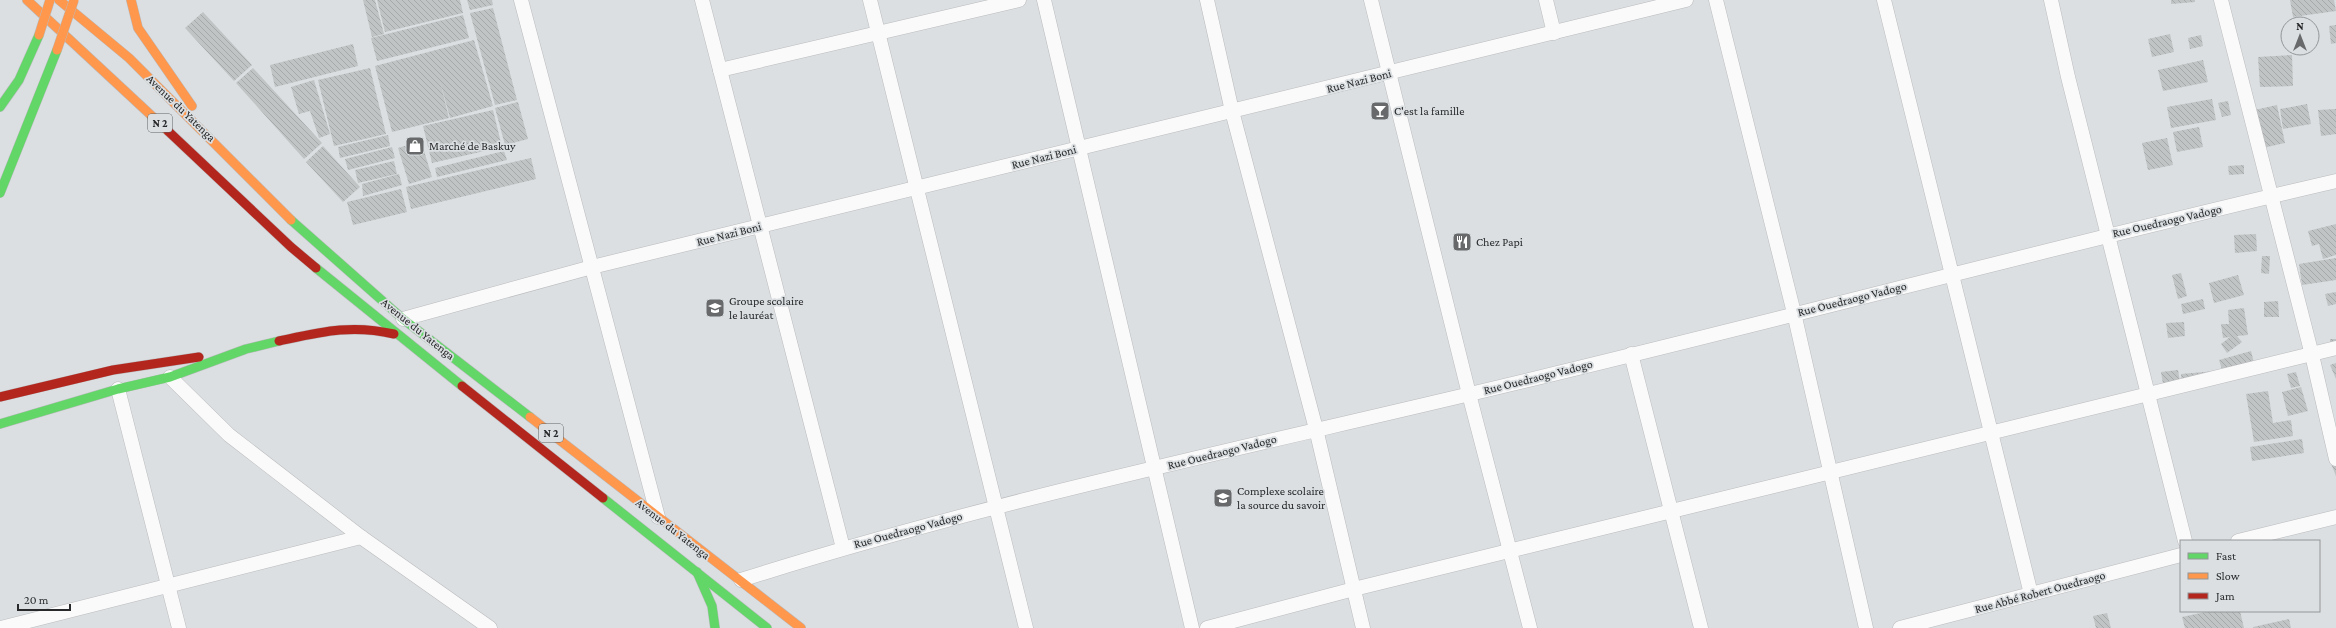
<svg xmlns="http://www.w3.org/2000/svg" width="2336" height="628" viewBox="0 0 2336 628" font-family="'Crimson Pro',serif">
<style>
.building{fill:url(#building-back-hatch)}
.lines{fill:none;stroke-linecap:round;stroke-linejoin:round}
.street-casing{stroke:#b9bbbd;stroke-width:15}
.fast-casing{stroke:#b9bbbd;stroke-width:10}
.slow-casing{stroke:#b9bbbd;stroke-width:10}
.jam-casing{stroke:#b9bbbd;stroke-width:10}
.street{stroke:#fafafa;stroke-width:14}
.fast{stroke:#63d668;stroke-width:9}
.slow{stroke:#ff974d;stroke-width:9}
.jam{stroke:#b3261e;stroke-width:9}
.slow-bridge-casing{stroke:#b9bbbd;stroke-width:10;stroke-linecap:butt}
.slow-bridge{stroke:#ff974d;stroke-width:9}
.labels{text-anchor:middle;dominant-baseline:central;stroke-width:3.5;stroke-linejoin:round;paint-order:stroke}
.shield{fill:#dbdfe2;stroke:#5e6061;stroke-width:1}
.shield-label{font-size:11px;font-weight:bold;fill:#28292a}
.street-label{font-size:12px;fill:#28292a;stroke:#dbdfe2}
.poi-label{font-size:12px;fill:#28292a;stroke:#dbdfe2;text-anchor:start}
</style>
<defs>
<pattern id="building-back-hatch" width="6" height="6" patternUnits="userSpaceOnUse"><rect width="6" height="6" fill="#c1c4c5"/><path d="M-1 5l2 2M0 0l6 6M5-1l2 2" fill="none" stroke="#a6a8a9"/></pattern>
</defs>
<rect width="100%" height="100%" fill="#dcdfe1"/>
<g class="building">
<polygon points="363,0 375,0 384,34 372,37"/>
<polygon points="377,0 460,0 463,13 385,32"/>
<polygon points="467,0 492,0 493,5 470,10"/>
<polygon points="2171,0 2195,0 2195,2 2171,4"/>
<polygon points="2290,0 2334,0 2336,11 2293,17"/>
<polygon points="493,8 517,100 495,105 470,13"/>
<polygon points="203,12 252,65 234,81 185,28"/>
<polygon points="463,15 469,38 377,61 371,38"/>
<polygon points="2336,25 2336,43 2331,44 2329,26"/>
<polygon points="2170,34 2174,52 2152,57 2148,39"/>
<polygon points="2201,35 2203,46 2190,49 2188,38"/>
<polygon points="474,40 493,106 450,118 440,81 449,118 392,132 375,66"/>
<polygon points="353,44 358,66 275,87 270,65"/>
<polygon points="2292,55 2293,86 2260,87 2258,57"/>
<polygon points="2203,60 2208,82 2163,91 2158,70"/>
<polygon points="253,68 322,143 304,159 236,83"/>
<polygon points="370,68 386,134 334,146 318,80"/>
<polygon points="314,80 330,134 319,138 310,111 299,114 291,87"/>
<polygon points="2212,99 2216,120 2171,128 2167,107"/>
<polygon points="2228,101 2231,115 2222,117 2218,103"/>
<polygon points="518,102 528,139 505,145 495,108"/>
<polygon points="2307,104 2311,124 2283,129 2280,109"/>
<polygon points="2277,105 2285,143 2258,149 2250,111"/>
<polygon points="2336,109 2336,134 2321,136 2318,110"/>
<polygon points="493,110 502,147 432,163 423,126"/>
<polygon points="2199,127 2203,147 2177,152 2173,132"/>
<polygon points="388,135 390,146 340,158 338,147"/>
<polygon points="2167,138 2173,165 2148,170 2142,143"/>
<polygon points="421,141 432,177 409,184 398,148"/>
<polygon points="323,146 360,187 343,202 306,162"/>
<polygon points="392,147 395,158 348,170 345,159"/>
<polygon points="504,151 507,160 437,177 435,168"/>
<polygon points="531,158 536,179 411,209 406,187"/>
<polygon points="394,161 397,174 358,183 355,170"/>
<polygon points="2244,165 2244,174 2229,175 2228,166"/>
<polygon points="399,174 402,185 363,196 362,184"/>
<polygon points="401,189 407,212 353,225 347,202"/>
<polygon points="2336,224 2336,255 2323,259 2319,244 2312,246 2308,231"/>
<polygon points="2256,234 2257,251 2235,253 2234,235"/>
<polygon points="2262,256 2270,256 2269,274 2261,273"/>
<polygon points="2336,258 2336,280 2302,285 2299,264"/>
<polygon points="2181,273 2187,296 2178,299 2172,275"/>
<polygon points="2238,275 2244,295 2214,303 2209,283"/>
<polygon points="2336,292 2336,304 2328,306 2325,294"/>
<polygon points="2203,299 2205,309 2183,314 2181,304"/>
<polygon points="2278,301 2279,317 2264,317 2264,302"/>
<polygon points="2244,308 2248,335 2237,336 2242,342 2227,353 2221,344 2230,337 2223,338 2221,324 2229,324 2228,310"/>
<polygon points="2184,322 2185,336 2168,338 2166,323"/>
<polygon points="2330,339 2336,339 2336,346 2330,347"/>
<polygon points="2251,351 2255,367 2224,376 2219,360"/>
<polygon points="2336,363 2336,379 2330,365"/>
<polygon points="2178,370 2181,388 2164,390 2161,372"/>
<polygon points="2216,371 2182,385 2181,374"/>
<polygon points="2296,372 2300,386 2291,388 2287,374"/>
<polygon points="2301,387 2308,411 2288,416 2282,392"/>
<polygon points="2268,391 2273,423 2291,420 2293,436 2254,442 2246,394"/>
<polygon points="2302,439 2304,453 2252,461 2250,447"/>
<polygon points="2336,458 2336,476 2330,461"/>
<polygon points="2210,611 2240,611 2244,628 2185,628 2182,617"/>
<polygon points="2107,613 2111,628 2096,628 2093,616"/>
<polygon points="2289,619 2291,628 2254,628 2253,627"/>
</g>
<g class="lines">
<defs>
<g id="street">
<polyline points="521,0 658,517"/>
<polyline points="702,0 843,548"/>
<polyline points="870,0 1026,628"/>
<polyline points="1044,0 1192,628"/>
<polyline points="1207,0 1232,111 1316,429 1363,628"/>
<polyline points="1371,0 1469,394 1530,628"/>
<polyline points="1546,0 1554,33"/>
<polyline points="1716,0 1794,313 1866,628"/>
<polyline points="1884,0 2031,594"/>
<polyline points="2051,0 2068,77 2185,541"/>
<polyline points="2221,0 2312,355 2336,459"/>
<polyline points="720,70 1019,0"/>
<polyline points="403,319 592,267 1686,0"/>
<polyline points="1631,354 1701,628"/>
<polyline points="170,377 229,435 361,537 490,628"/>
<polyline points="118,389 179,628"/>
<polyline points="2238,541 2336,517"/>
<path d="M741,580C980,504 1226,452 1470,394C1759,326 2046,248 2336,181"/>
<polyline points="1,628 361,537"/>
<polyline points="1207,628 1354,589 2336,348"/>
<polyline points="1900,628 2181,555"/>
</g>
<g id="fast">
<polyline points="0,107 19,80 39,35"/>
<polyline points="0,193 57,50"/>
<polyline points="291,220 403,319 530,417"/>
<polyline points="316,268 462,386"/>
<polyline points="0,424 118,389 170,377 246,349 279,341"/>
<polyline points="603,498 767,628"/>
<polyline points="697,572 712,606 715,628"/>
</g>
<g id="slow">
<polyline points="27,0 168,131"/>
<polyline points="59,0 129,58 291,220"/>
<polyline points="131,0 138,28 192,106"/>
<polyline points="530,417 801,628"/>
</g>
<g id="jam">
<polyline points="168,131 291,247 316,268"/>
<path d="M279,341C321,332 351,324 394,334"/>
<polyline points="462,386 603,498"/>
<polyline points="0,397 113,370 199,357"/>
</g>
</defs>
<use href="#street" class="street-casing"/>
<use href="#fast" class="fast-casing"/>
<use href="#slow" class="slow-casing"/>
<use href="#jam" class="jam-casing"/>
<use href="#street" class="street"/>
<use href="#fast" class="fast"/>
<use href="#slow" class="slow"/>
<use href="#jam" class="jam"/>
<defs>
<g id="slow-bridge">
<polyline points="39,35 50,0"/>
<polyline points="57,50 74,0"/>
</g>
</defs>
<use href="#slow-bridge" class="slow-bridge-casing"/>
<use href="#slow-bridge" class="slow-bridge"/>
</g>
<defs>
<symbol id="bar-square" viewBox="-11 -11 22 22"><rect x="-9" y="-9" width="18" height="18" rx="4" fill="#67696a" stroke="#dbdfe2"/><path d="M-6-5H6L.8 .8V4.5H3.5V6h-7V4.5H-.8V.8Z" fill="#fff"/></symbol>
<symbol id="shop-square" viewBox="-11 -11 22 22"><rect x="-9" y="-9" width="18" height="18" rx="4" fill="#67696a" stroke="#dbdfe2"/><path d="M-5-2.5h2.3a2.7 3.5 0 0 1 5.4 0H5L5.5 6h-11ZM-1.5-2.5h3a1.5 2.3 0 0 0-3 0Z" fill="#fff"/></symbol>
<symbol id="restaurant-square" viewBox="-11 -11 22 22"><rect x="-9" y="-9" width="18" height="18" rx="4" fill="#67696a" stroke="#dbdfe2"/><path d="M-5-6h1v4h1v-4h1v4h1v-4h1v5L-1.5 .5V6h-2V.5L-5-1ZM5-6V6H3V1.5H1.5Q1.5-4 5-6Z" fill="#fff"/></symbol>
<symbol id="school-square" viewBox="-11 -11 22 22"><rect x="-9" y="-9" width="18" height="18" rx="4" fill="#67696a" stroke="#dbdfe2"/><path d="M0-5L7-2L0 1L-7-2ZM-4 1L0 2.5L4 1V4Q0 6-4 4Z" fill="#fff"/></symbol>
</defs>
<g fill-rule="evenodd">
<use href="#bar-square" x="1369" y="100" width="22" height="22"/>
<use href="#shop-square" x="404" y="135" width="22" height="22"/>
<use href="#restaurant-square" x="1451" y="231" width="22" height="22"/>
<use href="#school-square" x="704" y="297" width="22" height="22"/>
<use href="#school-square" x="1212" y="487" width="22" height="22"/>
</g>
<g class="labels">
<g class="shield">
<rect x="148" y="114" width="24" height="18" rx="3"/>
<rect x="539" y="424" width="24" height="18" rx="3"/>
</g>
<g class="shield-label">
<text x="160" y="123">N 2</text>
<text x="551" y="433">N 2</text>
</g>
<g class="street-label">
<text transform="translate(1359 81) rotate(-14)">Rue Nazi Boni</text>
<text transform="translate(181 108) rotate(44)">Avenue du Yatenga</text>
<text transform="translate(1044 157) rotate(-14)">Rue Nazi Boni</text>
<text transform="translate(2167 221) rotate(-13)">Rue Ouedraogo Vadogo</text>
<text transform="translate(729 234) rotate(-14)">Rue Nazi Boni</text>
<text transform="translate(1852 299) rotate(-14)">Rue Ouedraogo Vadogo</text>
<text transform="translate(418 329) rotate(39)">Avenue du Yatenga</text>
<text transform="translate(1538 377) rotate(-14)">Rue Ouedraogo Vadogo</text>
<text transform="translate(1222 452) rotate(-14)">Rue Ouedraogo Vadogo</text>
<text transform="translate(673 529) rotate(38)">Avenue du Yatenga</text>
<text transform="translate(908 530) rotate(-15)">Rue Ouedraogo Vadogo</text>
<text transform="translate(2040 592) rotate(-15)">Rue Abbé Robert Ouedraogo</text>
</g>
<g class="poi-label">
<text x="1394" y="111">C'est la famille</text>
<text x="429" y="146">Marché de Baskuy</text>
<text x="1476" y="242">Chez Papi</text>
<text x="729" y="301">Groupe scolaire<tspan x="729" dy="14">le lauréat</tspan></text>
<text x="1237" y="491">Complexe scolaire<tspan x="1237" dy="14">la source du savoir</tspan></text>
</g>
</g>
<rect x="2180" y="540" width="140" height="72" fill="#dbdfe2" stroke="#939698"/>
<rect x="2188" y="553" width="20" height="6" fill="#63d668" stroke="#939698"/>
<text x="2216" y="560" font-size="12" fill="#28292a">Fast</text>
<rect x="2188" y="573" width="20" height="6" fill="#ff974d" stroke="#939698"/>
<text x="2216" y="580" font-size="12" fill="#28292a">Slow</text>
<rect x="2188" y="593" width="20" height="6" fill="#b3261e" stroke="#939698"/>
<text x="2216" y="600" font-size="12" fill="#28292a">Jam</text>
<g transform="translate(2300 36)"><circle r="19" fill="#dbdfe2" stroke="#939698"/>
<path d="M0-3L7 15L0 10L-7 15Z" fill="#67696a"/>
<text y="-6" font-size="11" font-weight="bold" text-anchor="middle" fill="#28292a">N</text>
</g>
<path d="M18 604v6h52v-6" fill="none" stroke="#28292a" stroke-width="2"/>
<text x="24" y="604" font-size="12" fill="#28292a" stroke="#dbdfe2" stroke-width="3" paint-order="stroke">20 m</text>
</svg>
